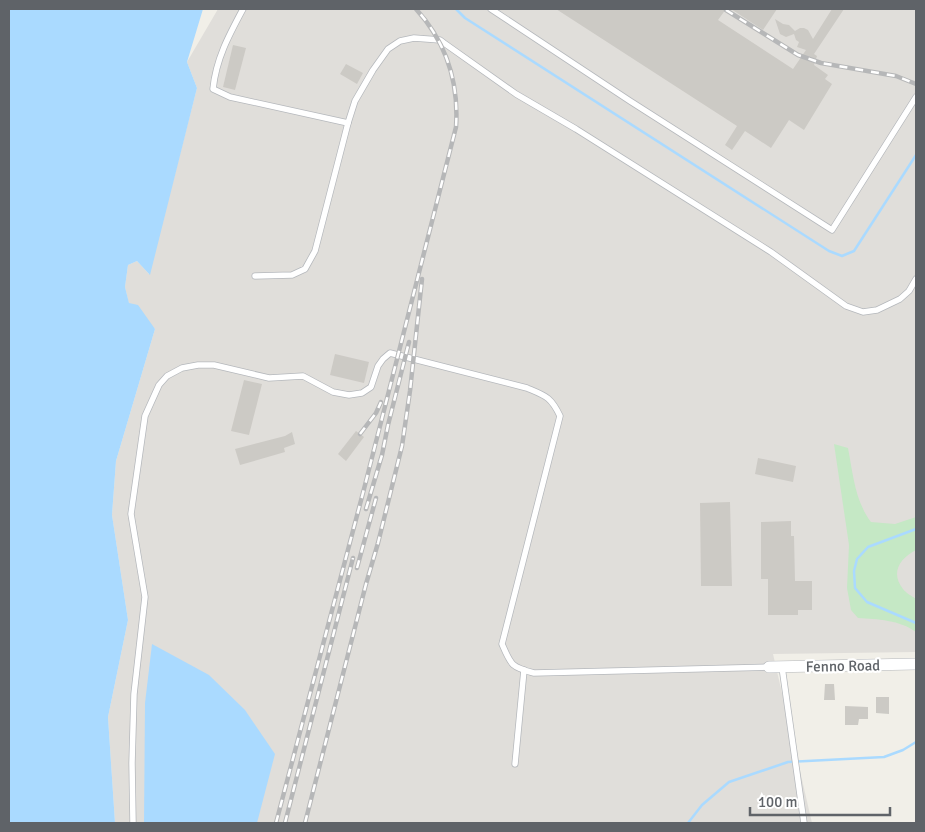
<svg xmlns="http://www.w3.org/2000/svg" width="925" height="832" viewBox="0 0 925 832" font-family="Signika,sans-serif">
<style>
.industrial{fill:#e0deda}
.green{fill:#c5e8c5}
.water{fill:#aadaff}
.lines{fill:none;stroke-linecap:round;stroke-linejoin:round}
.stream{stroke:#aadaff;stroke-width:2.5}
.building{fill:#cccac5}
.lane-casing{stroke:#b5b8bc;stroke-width:7}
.street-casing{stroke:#b5b8bc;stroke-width:12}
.lane{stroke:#fff;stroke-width:5.5}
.street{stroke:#fff;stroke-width:11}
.rail-casing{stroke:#b6b7b8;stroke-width:4.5}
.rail{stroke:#fff;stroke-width:2.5;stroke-dasharray:8;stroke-linecap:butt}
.labels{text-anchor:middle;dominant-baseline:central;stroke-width:4.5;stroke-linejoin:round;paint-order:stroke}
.street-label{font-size:15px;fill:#5f6368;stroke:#fff}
</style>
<rect width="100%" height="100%" fill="#f1efe8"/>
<polygon class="industrial" points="218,9 916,9 916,652 773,654 812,823 115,823 108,717 128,620 112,515 116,461 155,329 129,304 125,287 128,265 137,261 149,274 197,88 187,62"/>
<path class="green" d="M834,444L848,448C853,474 855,501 871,522L895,524L916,517V550C900,558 890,573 903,589C906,593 912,596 916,599V632C900,620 877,619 858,618L851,610L847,588L849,545Z"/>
<g class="water">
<polygon points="9,9 203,9 187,62 197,88 150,275 137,261 128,265 125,287 129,303 138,305 155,329 116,461 112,515 128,620 108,717 115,823 9,823"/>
<polygon points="152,644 209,675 245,710 275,754 257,823 144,823 145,703"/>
</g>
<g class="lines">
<g class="stream">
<polyline points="456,9 465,18 829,251 842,256 854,251 916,155"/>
<polyline points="916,529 868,547 857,559 854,571 855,588 867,602 916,623"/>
<polyline points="688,823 702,805 729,782 788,762 884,757 903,750 916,742"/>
</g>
</g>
<g class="building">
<polygon points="556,9 726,9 718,20 793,69 806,50 797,47 799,42 796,40 794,34 786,37 780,34 775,19 783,24 789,25 795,31 800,28 804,28 808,30 813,39 832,9 844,9 814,54 817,56 814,65 828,75 825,79 832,84 804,130 789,120 771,148 745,131 732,150 725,145 737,126"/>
<polygon points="731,9 777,9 763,30"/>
<polygon points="233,45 246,48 235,90 223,87"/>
<polygon points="346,64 363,73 357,84 340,74"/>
<polygon points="335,354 369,362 364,383 330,375"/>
<polygon points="244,380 262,384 249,435 231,431"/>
<polygon points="356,431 364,437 346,461 338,454"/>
<polygon points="292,432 295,444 284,448 285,452 240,465 235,449 285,436"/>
<polygon points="758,458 796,466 793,482 755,474"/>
<polygon points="730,502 732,586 701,586 700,503"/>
<polygon points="791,521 791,536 794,536 795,581 812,581 812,610 798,610 798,615 768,615 768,579 761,579 761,522"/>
<polygon points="825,684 834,684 835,700 824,700"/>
<polygon points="876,697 889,697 889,714 876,713"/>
<polygon points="845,706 868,707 868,719 859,719 858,725 845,725"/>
</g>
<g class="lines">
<defs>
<g id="lane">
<path d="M243,9C229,35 216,59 213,89L230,97L348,123"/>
<polyline points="491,9 630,101 832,230 916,97"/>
<polyline points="255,276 292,275 305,269 315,251 348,123 355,101 373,70 388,49 400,41 414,38 440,40 444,43 516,94 576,129 771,252 846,306 863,312 877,310 900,299 909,291 916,279"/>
<polyline points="782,667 804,823"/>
<polyline points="515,764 524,670"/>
<path d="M133,823L132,763L134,694L145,597L131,514L145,416L159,385L167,376L182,368L198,365H214L269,378L303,376L333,392L349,395L362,393L371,387L378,366L383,359L390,353L527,388C546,396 551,397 560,416L502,644C511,665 511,667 534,673L769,667"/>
</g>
<polyline id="street" points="769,667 916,664"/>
</defs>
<use href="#lane" class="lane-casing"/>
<use href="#street" class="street-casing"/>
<use href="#lane" class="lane"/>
<use href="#street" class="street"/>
<defs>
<g id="rail">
<polyline points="726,10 798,55 821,63 896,76 916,84"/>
<polyline points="360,434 376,413 381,402"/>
<polyline points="366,509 382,455 388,425 409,342"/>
<polyline points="357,568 376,498"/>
<path d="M276,823L364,489L456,127C459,82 446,42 416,9"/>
<polyline points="285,823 353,558"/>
<polyline points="305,823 366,584 378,543 402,446 410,391 422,279"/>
</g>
</defs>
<use href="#rail" class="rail-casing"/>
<use href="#rail" class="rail"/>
</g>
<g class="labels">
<g class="street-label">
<text transform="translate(843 666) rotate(-1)">Fenno Road</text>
</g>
</g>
<rect width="925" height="832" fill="none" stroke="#5f6368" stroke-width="20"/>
<path d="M750 807v8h140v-8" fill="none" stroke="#5f6368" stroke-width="2.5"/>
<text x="758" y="807" font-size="15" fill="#5f6368" stroke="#ffffff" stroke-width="4" paint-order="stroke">100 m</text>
</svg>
